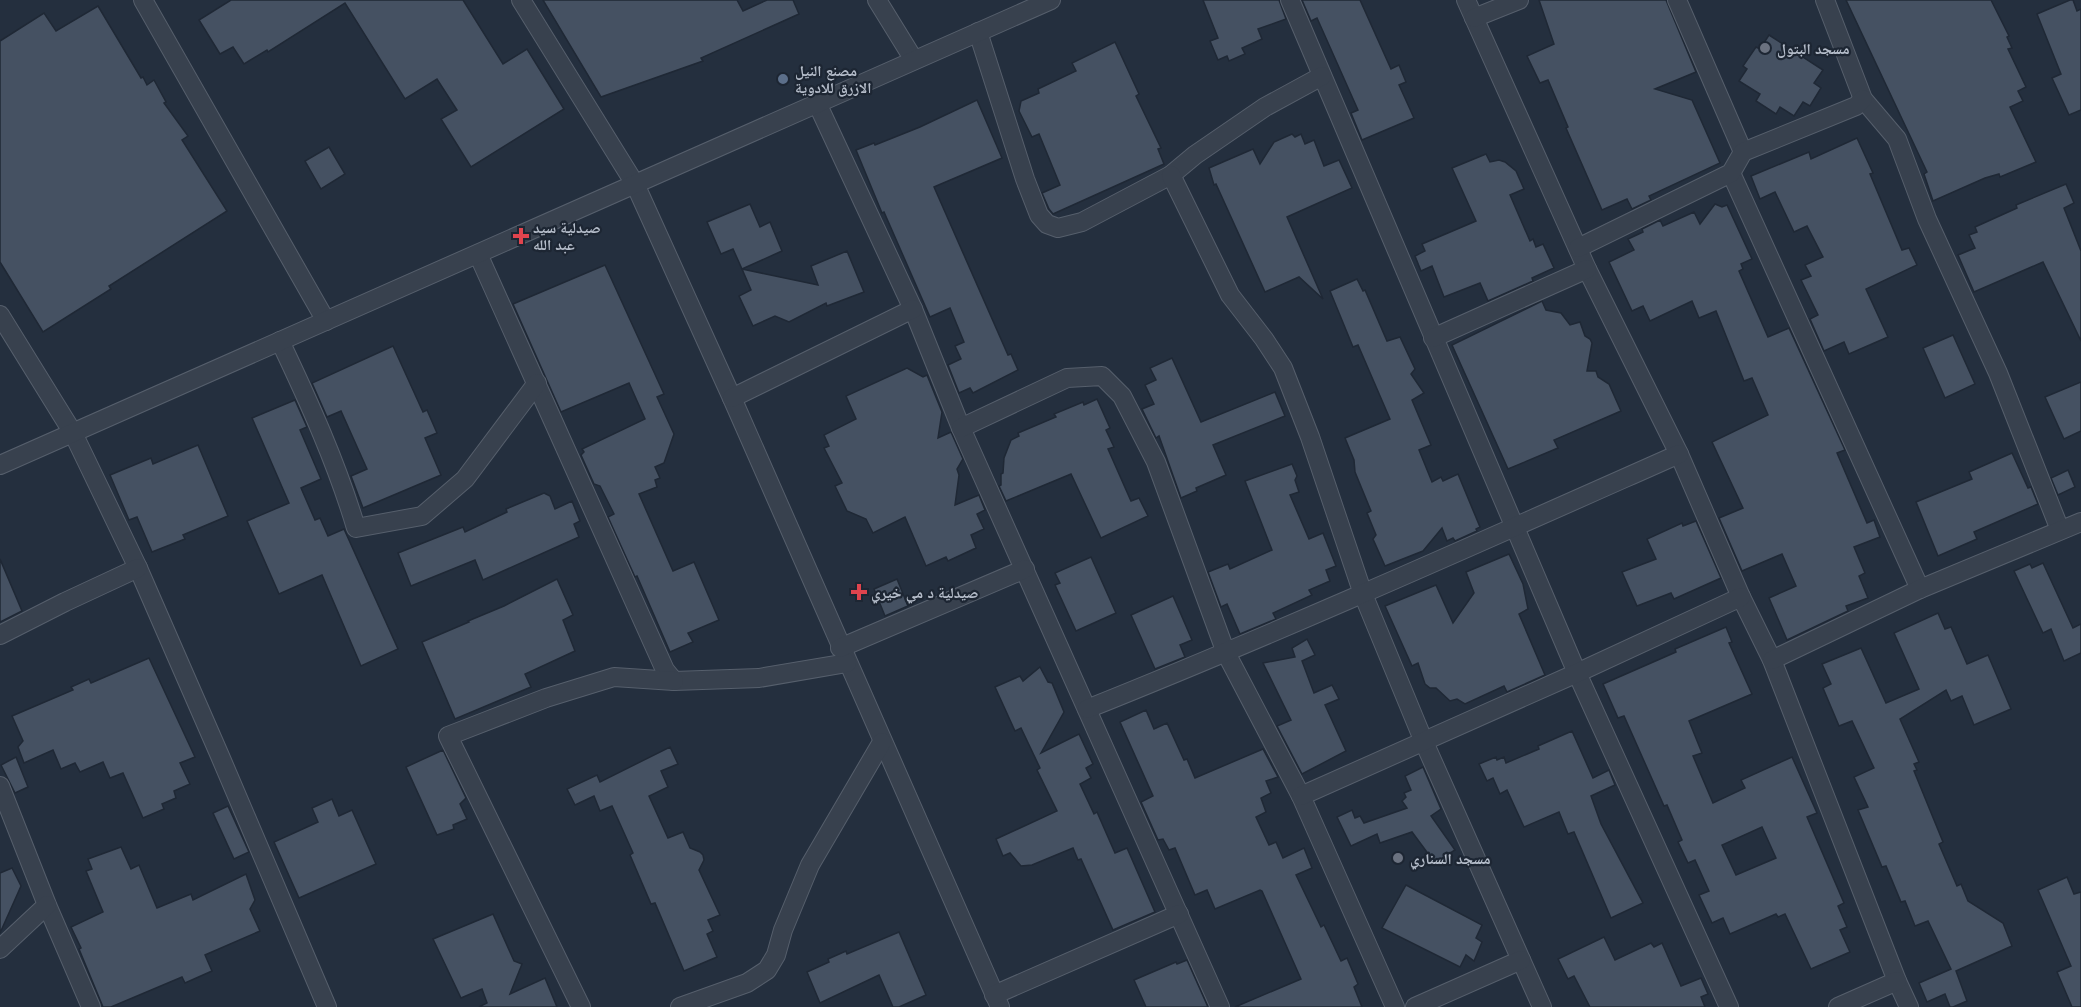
<svg xmlns="http://www.w3.org/2000/svg" width="2081" height="1007" viewBox="0 0 2081 1007" font-family="Arial,'Noto Naskh Arabic',sans-serif">
<style>
.building{fill:#455162;stroke:#1f2835;stroke-width:1.5;fill-rule:evenodd}
.lines{fill:none;stroke-linecap:round;stroke-linejoin:round}
.street-casing{stroke:#565f6c;stroke-width:20}
.street{stroke:#38414e;stroke-width:18}
.worship-dot{fill:#6b7280;stroke:#1d2633;stroke-width:2}
.service-dot{fill:#5c6f8a;stroke:#1d2633;stroke-width:2}
.health-dot{fill:#e0444e;stroke:#1d2633;stroke-width:2}
.labels{text-anchor:middle;dominant-baseline:central;stroke-width:4.5;stroke-linejoin:round;paint-order:stroke}
.poi-label{font-size:15px;font-weight:bold;fill:#b4bcc9;stroke:#1d2633;text-anchor:start}
</style>
<rect width="100%" height="100%" fill="#242f3e"/>
<g class="building">
<polygon points="231,0 463,0 503,64 527,49 564,109 471,167 441,119 457,110 437,79 405,99 345,3 268,52 267,50 244,64 233,47 220,54 199,20"/>
<polygon points="543,0 737,0 743,11 767,0 793,0 799,14 701,58 703,61 601,97"/>
<polygon points="1203,0 1279,0 1286,19 1258,29 1262,39 1242,48 1245,54 1229,61 1227,56 1218,60 1210,41 1218,38"/>
<polygon points="1302,0 1360,0 1391,69 1399,65 1406,82 1399,85 1414,118 1362,140 1351,113 1358,110 1317,18 1311,21"/>
<polygon points="1539,0 1666,0 1696,72 1655,89 1692,100 1720,163 1649,196 1651,200 1632,209 1627,199 1602,210 1566,128 1568,127 1548,80 1540,83 1527,56 1554,44"/>
<polygon points="1846,0 1991,0 2009,36 2007,37 2012,48 2008,49 2026,87 2018,91 2023,101 2010,107 2036,162 2000,177 1999,174 1985,178 1933,201 1924,174 1927,172"/>
<polygon points="2070,0 2073,0 2077,11 2081,9 2081,110 2069,115 2052,78 2061,74 2037,14"/>
<polygon points="98,6 141,78 143,77 147,85 154,80 166,102 164,103 188,136 182,140 227,211 109,286 111,289 43,332 0,262 0,41 44,13 56,31"/>
<polygon points="1769,35 1823,70 1814,83 1821,88 1810,106 1803,102 1794,116 1780,107 1776,114 1756,101 1760,94 1739,81 1747,69 1743,66 1756,47 1760,49"/>
<polygon points="1115,42 1139,94 1136,96 1161,148 1158,149 1164,164 1053,214 1049,209 1042,193 1060,185 1039,134 1032,137 1019,111 1021,101 1039,93 1038,89 1076,71 1072,63"/>
<polygon points="977,100 1002,158 934,187 1008,355 1011,354 1018,370 973,393 970,388 959,393 948,365 961,359 955,346 964,342 950,308 930,317 884,212 882,213 856,150 874,143 875,145 920,127"/>
<polygon points="1292,134 1295,137 1301,134 1305,144 1314,140 1324,166 1339,160 1352,188 1287,217 1323,299 1299,277 1265,292 1216,184 1214,185 1209,168 1253,149 1260,164 1274,142"/>
<polygon points="1857,138 1873,173 1870,174 1902,250 1909,248 1917,265 1866,289 1888,337 1849,354 1844,342 1824,351 1810,319 1818,315 1801,280 1811,276 1805,265 1823,257 1807,226 1794,232 1775,192 1760,199 1751,176 1809,152 1811,159"/>
<polygon points="329,147 345,174 321,189 305,161"/>
<polygon points="1486,154 1490,162 1499,160 1505,162 1516,171 1524,189 1510,195 1530,241 1533,239 1536,247 1543,244 1554,268 1532,278 1533,281 1488,301 1480,283 1444,297 1432,266 1421,271 1415,256 1425,251 1422,244 1476,221 1452,168"/>
<polygon points="2066,184 2074,203 2064,208 2081,251 2081,341 2043,262 1974,292 1958,255 1975,248 1969,235 1977,232 1975,227 2017,208 2016,205"/>
<polygon points="750,204 760,227 770,222 782,251 742,269 733,249 721,254 707,222"/>
<polygon points="1715,204 1722,207 1727,205 1752,259 1741,264 1743,269 1739,271 1768,337 1789,328 1845,450 1837,453 1867,523 1874,520 1880,537 1854,547 1865,573 1859,576 1868,598 1846,606 1848,611 1787,640 1769,598 1796,586 1782,554 1742,571 1719,518 1743,508 1712,442 1768,415 1752,378 1744,381 1716,311 1699,318 1692,301 1650,321 1643,306 1632,311 1609,262 1634,250 1628,239 1643,232 1642,229 1660,220 1663,226 1694,212 1700,224"/>
<polygon points="847,251 864,292 827,306 826,303 789,322 775,316 753,326 739,296 751,290 742,269 818,285 811,266"/>
<polygon points="605,265 664,394 657,397 674,434 664,463 655,467 660,478 655,480 657,487 639,494 673,571 694,562 719,620 688,633 693,642 670,652 637,576 635,577 608,517 614,514 600,486 594,484 581,455 584,452 582,449 645,419 629,383 561,412 513,304"/>
<polygon points="1357,279 1363,291 1365,290 1387,341 1400,337 1415,369 1411,374 1424,393 1412,400 1431,445 1419,450 1432,482 1441,477 1443,481 1458,474 1480,527 1476,529 1477,531 1455,541 1453,538 1447,541 1442,528 1423,551 1385,566 1373,539 1376,535 1367,513 1371,511 1355,472 1354,460 1345,438 1390,419 1358,345 1353,347 1330,291"/>
<polygon points="1542,301 1546,310 1561,313 1570,325 1580,322 1585,336 1590,339 1592,343 1587,371 1596,371 1598,377 1609,384 1621,411 1554,440 1558,448 1508,469 1452,345"/>
<polygon points="1953,335 1975,384 1945,398 1923,348"/>
<polygon points="393,346 423,412 427,410 437,433 425,438 441,475 363,508 351,476 367,469 341,411 327,417 312,383"/>
<polygon points="1172,358 1201,422 1275,392 1285,416 1213,445 1226,475 1196,488 1197,491 1181,498 1159,436 1156,438 1142,409 1154,404 1145,385 1156,380 1150,368"/>
<polygon points="907,368 923,377 927,375 942,412 938,438 951,432 963,459 957,469 959,475 955,505 979,495 985,510 977,514 984,529 971,535 976,548 948,561 946,557 926,566 905,517 873,533 866,519 847,511 835,486 842,483 824,448 829,446 824,435 856,419 846,396"/>
<polygon points="2081,382 2081,431 2064,439 2045,397"/>
<polygon points="1097,399 1110,428 1106,430 1114,447 1108,449 1131,501 1139,498 1148,516 1101,538 1071,474 1006,501 999,486 1001,485 1001,474 1003,473 1004,458 1011,440 1019,436 1018,433 1056,417 1054,414 1083,402 1084,405"/>
<polygon points="295,400 307,427 300,430 321,479 301,488 315,520 320,518 328,536 344,529 398,649 361,666 322,575 279,594 247,521 289,503 252,418"/>
<polygon points="198,445 228,516 183,535 185,539 152,552 137,517 129,520 110,475 151,458 153,464"/>
<polygon points="2012,453 2028,488 2031,487 2038,504 1974,532 1977,539 1938,556 1916,502 1972,479 1969,472"/>
<polygon points="1292,464 1297,476 1295,480 1299,492 1290,495 1309,539 1323,533 1336,566 1326,570 1330,581 1309,590 1312,595 1273,613 1276,619 1240,634 1227,604 1221,607 1208,572 1228,564 1230,569 1272,550 1245,481"/>
<polygon points="2068,470 2075,487 2058,495 2051,478"/>
<polygon points="544,493 550,496 555,509 572,501 580,521 574,524 579,537 483,580 475,560 411,586 398,553 463,527 465,532 507,512 506,509"/>
<polygon points="1696,521 1721,578 1674,599 1671,593 1637,606 1622,572 1656,559 1647,539 1682,523 1683,526"/>
<polygon points="1509,554 1523,584 1528,609 1519,614 1545,675 1507,692 1504,686 1465,704 1457,699 1450,701 1436,688 1430,688 1425,684 1418,663 1412,666 1385,606 1436,585 1453,623 1474,593 1466,572"/>
<polygon points="1091,557 1116,613 1076,631 1055,585 1060,583 1055,573"/>
<polygon points="0,559 22,611 0,622"/>
<polygon points="2043,563 2073,628 2081,624 2081,653 2064,661 2051,629 2043,633 2014,571 2030,564 2032,568"/>
<polygon points="557,579 573,615 563,620 575,651 525,674 531,687 455,719 422,642 469,622 468,621 504,606"/>
<polygon points="897,579 908,606 885,616 874,589"/>
<polygon points="1173,596 1192,640 1180,645 1185,657 1155,669 1131,615"/>
<polygon points="1938,613 1945,629 1951,627 1967,664 1988,655 2011,709 1974,725 1962,696 1951,701 1946,690 1900,719 1919,762 1914,764 1917,770 1914,771 1943,842 1939,844 1957,886 1961,884 1968,901 2003,923 2012,946 1956,971 1967,1001 1953,1007 1950,1007 1945,994 1927,1002 1919,983 1951,969 1928,921 1915,926 1905,901 1901,902 1886,866 1882,867 1858,810 1868,807 1854,777 1874,768 1852,721 1839,726 1823,688 1831,684 1822,664 1861,648 1886,703 1919,689 1894,633"/>
<path d="M1726,627L1732,642L1729,643L1752,694L1689,721L1702,753L1693,756L1713,803L1745,788L1741,780L1792,757L1817,813L1807,817L1844,903L1838,906L1847,927L1840,930L1850,952L1811,969L1785,914L1778,917L1776,914L1730,934L1723,918L1712,923L1699,895L1709,891L1695,860L1688,863L1678,842L1682,840L1667,805L1664,806L1624,716L1618,718L1603,684L1676,652L1675,649ZM1762,827L1776,858L1736,875L1722,845Z"/>
<polygon points="1307,639 1315,655 1302,661 1314,693 1332,685 1339,699 1325,705 1346,751 1302,774 1277,726 1291,720 1263,663 1295,657 1292,648"/>
<polygon points="149,658 195,757 180,763 190,784 174,791 176,798 162,804 164,809 143,818 123,773 110,778 103,762 80,772 75,763 61,769 53,750 24,763 18,747 23,741 12,716 73,690 71,687 89,679 91,683"/>
<polygon points="1040,667 1048,682 1052,683 1064,712 1041,753 1079,734 1093,764 1086,768 1091,778 1080,784 1094,814 1097,812 1115,853 1127,848 1155,912 1113,930 1081,859 1078,860 1073,848 1032,865 1021,866 1010,853 1003,856 996,839 1057,811 1037,770 1040,768 1021,728 1015,731 995,687 1020,676 1023,681"/>
<polygon points="1146,710 1154,729 1167,723 1184,760 1187,759 1195,778 1263,749 1278,777 1266,781 1271,793 1261,798 1266,812 1256,817 1269,845 1276,842 1283,858 1304,848 1312,868 1296,875 1321,927 1324,925 1341,961 1347,958 1358,984 1354,987 1362,1007 1235,1007 1301,979 1262,891 1260,890 1215,909 1207,890 1195,895 1175,848 1169,850 1163,839 1158,840 1141,802 1153,796 1120,722"/>
<polygon points="1572,731 1593,778 1609,770 1615,785 1591,796 1601,824 1643,903 1611,918 1574,832 1568,834 1559,812 1524,827 1507,790 1500,794 1493,778 1487,781 1479,764 1496,757 1497,760 1504,757 1506,763 1539,749 1538,746"/>
<polygon points="670,747 678,764 661,771 668,787 649,796 668,838 683,832 690,848 700,852 703,855 704,860 699,870 720,915 708,920 713,931 707,934 717,957 684,971 655,903 651,904 630,855 633,853 612,806 600,811 594,796 575,805 567,789 597,775 600,782"/>
<polygon points="443,750 466,798 460,804 467,819 453,825 454,829 437,835 406,767"/>
<polygon points="16,757 28,787 15,793 1,765"/>
<polygon points="1423,767 1441,809 1431,816 1455,850 1435,863 1412,832 1380,843 1377,834 1351,846 1337,817 1352,810 1355,818 1360,816 1364,823 1407,808 1402,801 1406,797 1404,793 1411,790 1405,776"/>
<polygon points="332,799 339,816 352,810 376,864 299,898 274,842 318,822 312,808"/>
<polygon points="228,806 249,852 234,859 213,813"/>
<polygon points="121,847 131,869 139,865 157,908 191,894 193,900 246,874 255,900 250,909 260,931 205,955 212,971 185,983 182,977 111,1007 103,1007 79,949 81,948 71,927 103,912 86,871 92,869 88,859"/>
<polygon points="12,868 21,886 0,933 0,873"/>
<polygon points="2067,877 2074,894 2081,892 2081,1007 2072,1007 2057,972 2071,966 2038,890"/>
<polygon points="1406,885 1482,925 1476,938 1482,942 1474,961 1466,955 1460,967 1382,928"/>
<polygon points="493,914 514,961 522,964 510,994 545,978 557,1007 479,1007 487,1003 482,989 461,998 433,939"/>
<polygon points="899,932 926,995 899,1007 893,1007 879,975 820,1003 807,972 829,962 828,959 846,951 847,954"/>
<polygon points="1604,937 1615,960 1651,943 1654,947 1662,943 1681,986 1701,978 1708,994 1701,997 1705,1007 1590,1007 1574,976 1568,979 1558,959"/>
<polygon points="1187,960 1208,1007 1146,1007 1134,980 1176,962 1177,964"/>
</g>
<g class="lines">
<defs>
<g id="street">
<polyline points="143,0 326,321"/>
<polyline points="521,0 635,184 732,398 1000,1007"/>
<polyline points="877,0 914,60"/>
<polyline points="1290,0 1577,673 1729,1007"/>
<polyline points="1466,0 1587,269 1679,454 1741,597 1772,660 1897,981 1909,1007"/>
<polyline points="1677,0 1743,152"/>
<polyline points="1825,0 1863,99 1897,139 1927,219 1998,373 2060,530"/>
<polyline points="1474,18 1519,0"/>
<polyline points="978,32 1025,179 1039,215 1047,224 1058,228 1082,222 1171,175 1195,155 1265,107 1322,76"/>
<polyline points="817,103 913,309 961,428 1220,1007"/>
<polyline points="1731,173 1920,589"/>
<polyline points="1171,175 1230,295 1264,339 1283,368 1310,437 1363,594 1424,742 1542,1007"/>
<polyline points="1578,248 1731,173 1743,152 1856,106 1863,99"/>
<polyline points="478,254 665,670 674,681 759,678 847,663"/>
<polyline points="0,315 73,433 138,568 220,756 327,1007"/>
<polyline points="1433,338 1587,269"/>
<path d="M280,341C309,402 337,464 356,528L422,516L465,479L537,383"/>
<polyline points="732,398 913,309"/>
<polyline points="961,428 1067,378 1102,376 1122,396 1156,462 1226,653 1301,796 1395,1007"/>
<polyline points="0,465 1051,0"/>
<polyline points="0,635 65,602 138,568"/>
<polyline points="840,648 1025,569"/>
<polyline points="1772,660 1920,589 2081,522"/>
<path d="M1087,709C1287,629 1483,541 1679,454"/>
<polyline points="0,786 47,905 91,1007"/>
<polyline points="1301,796 1577,673 1741,597"/>
<polyline points="0,949 47,905"/>
<polyline points="994,995 1179,914"/>
<polyline points="581,1007 448,736 546,698 614,677 674,681"/>
<polyline points="680,1007 747,983 767,970 776,955 783,930 810,865 882,742"/>
<polyline points="1415,1007 1521,960"/>
<polyline points="1838,1007 1897,981"/>
</g>
</defs>
<use href="#street" class="street-casing"/>
<use href="#street" class="street"/>
</g>
<g class="worship-dot">
<circle cx="1765" cy="48" r="6"/>
<circle cx="1398" cy="858" r="6"/>
</g>
<circle class="service-dot" cx="783" cy="79" r="6"/>
<g class="health-dot">
<path d="M518 227h6v6h6v6h-6v6h-6v-6h-6v-6h6z"/>
<path d="M856 583h6v6h6v6h-6v6h-6v-6h-6v-6h6z"/>
</g>
<g class="labels">
<g class="poi-label">
<text x="1777" y="48">مسجد البتول</text>
<text x="795" y="70">مصنع النيل<tspan x="795" dy="17">الازرق للادوية</tspan></text>
<text x="533" y="227">صيدلية سيد<tspan x="533" dy="17">عبد الله</tspan></text>
<text x="871" y="592">صيدلية د مي خيري</text>
<text x="1410" y="858">مسجد السناري</text>
</g>
</g>
</svg>
